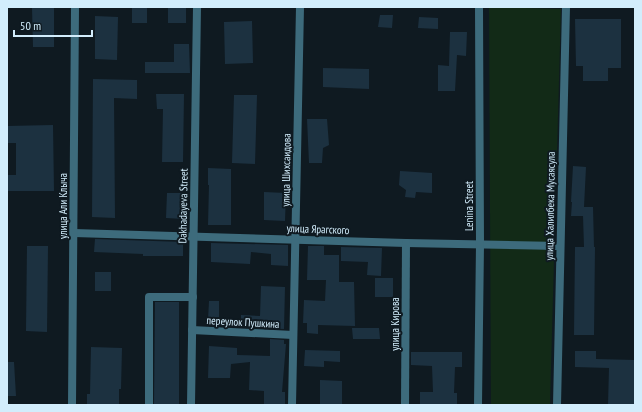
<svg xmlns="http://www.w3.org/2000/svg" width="642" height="412" viewBox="0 0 642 412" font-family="'PT Sans Narrow',sans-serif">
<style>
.green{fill:#122a17}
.building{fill:#1c3140}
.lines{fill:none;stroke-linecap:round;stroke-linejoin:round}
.street{stroke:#3d6b7c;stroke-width:8}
.labels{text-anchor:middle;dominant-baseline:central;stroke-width:4;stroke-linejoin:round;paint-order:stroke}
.street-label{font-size:11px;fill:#d2edfc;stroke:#0f1a21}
</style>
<rect width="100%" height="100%" fill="#0f1a21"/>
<polygon class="green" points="489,7 561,9 550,405 491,405"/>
<g class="building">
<polygon points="32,7 54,7 54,47 33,47"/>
<rect x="132" y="8" width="15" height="15"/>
<rect x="168" y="8" width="18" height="15"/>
<polygon points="380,15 393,15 392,28 378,27"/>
<polygon points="95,16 118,17 117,60 95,59"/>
<polygon points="419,17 438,18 438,29 418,28"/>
<polygon points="575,19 621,19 621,68 608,68 608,81 583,81 583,66 576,66"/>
<polygon points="252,21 253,63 225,64 224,22"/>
<polygon points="450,32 467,32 466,56 457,55 455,91 438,91 438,65 449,66"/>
<polygon points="174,44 189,44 190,73 145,73 145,62 174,62"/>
<polygon points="323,68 369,69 369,89 323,87"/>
<polygon points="93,79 137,80 137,99 114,98 115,218 92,217"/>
<polygon points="156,94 184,94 183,162 162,162 163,109 157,109"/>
<polygon points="234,95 257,95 255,164 232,163"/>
<polygon points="307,119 327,119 329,145 323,148 322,163 309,163"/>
<polygon points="53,125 54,191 7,191 7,175 16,175 16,143 7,143 7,126"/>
<polygon points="573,166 586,167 584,207 593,207 594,247 595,247 594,335 574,335 575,247 584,247 583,216 571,216 572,202 571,202"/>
<polygon points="208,168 231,169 231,225 208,225 209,185 208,185"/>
<polygon points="400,171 432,173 432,193 416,192 415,198 405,197 406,190 399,185"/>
<polygon points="264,192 286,193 285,221 264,220"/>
<polygon points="167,193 185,193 184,219 166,218"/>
<polygon points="95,239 183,242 183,256 143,256 143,254 94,252"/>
<polygon points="211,243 288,245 288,266 271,265 271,254 251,252 250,264 211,262"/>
<polygon points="27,246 48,246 47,332 26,331"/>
<polygon points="308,246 324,246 324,255 339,255 339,282 354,282 355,326 318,325 318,334 307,333 307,323 303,323 304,300 325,301 326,280 307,280"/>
<polygon points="341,247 382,248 381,276 367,275 368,262 341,261"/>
<rect x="95" y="272" width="16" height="19"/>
<rect x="375" y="278" width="18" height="19"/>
<polygon points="261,286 285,287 284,329 241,327 241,315 260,316"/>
<polygon points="209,301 219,301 219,320 208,320"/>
<polygon points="155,302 179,302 179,405 154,405"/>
<polygon points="352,328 379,328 380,339 353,339"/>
<polygon points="270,339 284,340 284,344 286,344 282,392 285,392 285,405 264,405 264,391 249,390 250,362 231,364 230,378 208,378 209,346 237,348 237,355 270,356"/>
<polygon points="91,347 122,348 121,389 119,389 119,405 87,405 87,394 90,394"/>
<polygon points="305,350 340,351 340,362 324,361 324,367 304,366"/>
<polygon points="575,351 596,351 596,359 635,360 635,405 608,405 609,368 575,367"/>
<polygon points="411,352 462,352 462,367 455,367 454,393 457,393 457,405 420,405 420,392 433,392 432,366 411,365"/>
<polygon points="7,362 14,362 16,396 7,396"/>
<polygon points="320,380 342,381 342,405 320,405"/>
</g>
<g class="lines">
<g class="street">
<polyline points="74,233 406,243 560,246"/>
<polyline points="192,330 293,335"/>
<polyline points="72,405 75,7"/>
<polyline points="149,405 149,297 193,297"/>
<polyline points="191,405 197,7"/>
<polyline points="292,405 300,7"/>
<polyline points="405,405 406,243"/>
<polyline points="478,405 480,244 479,7"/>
<polyline points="557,405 566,7"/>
</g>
</g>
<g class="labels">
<g class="street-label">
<text transform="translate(286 170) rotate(-89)">улица Шихсаидова</text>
<text transform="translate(63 206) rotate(-90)">улица Али Клыча</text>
<text transform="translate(183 206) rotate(-89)">Dakhadayeva Street</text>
<text transform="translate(469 206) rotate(-90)">Lenina Street</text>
<text transform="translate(550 206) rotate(-89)">улица Халилбека Мусаясула</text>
<text transform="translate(318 229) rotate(2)">улица Ярагского</text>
<text transform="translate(243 322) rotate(3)">переулок Пушкина</text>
<text transform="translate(395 324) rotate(-90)">улица Кирова</text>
</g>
</g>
<rect width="642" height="412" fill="none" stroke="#d2edfc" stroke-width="16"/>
<path d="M14 30v6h78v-6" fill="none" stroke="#d2edfc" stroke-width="2"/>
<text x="20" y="30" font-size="12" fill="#d2edfc" stroke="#0f1a21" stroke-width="3" paint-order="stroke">50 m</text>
</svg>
